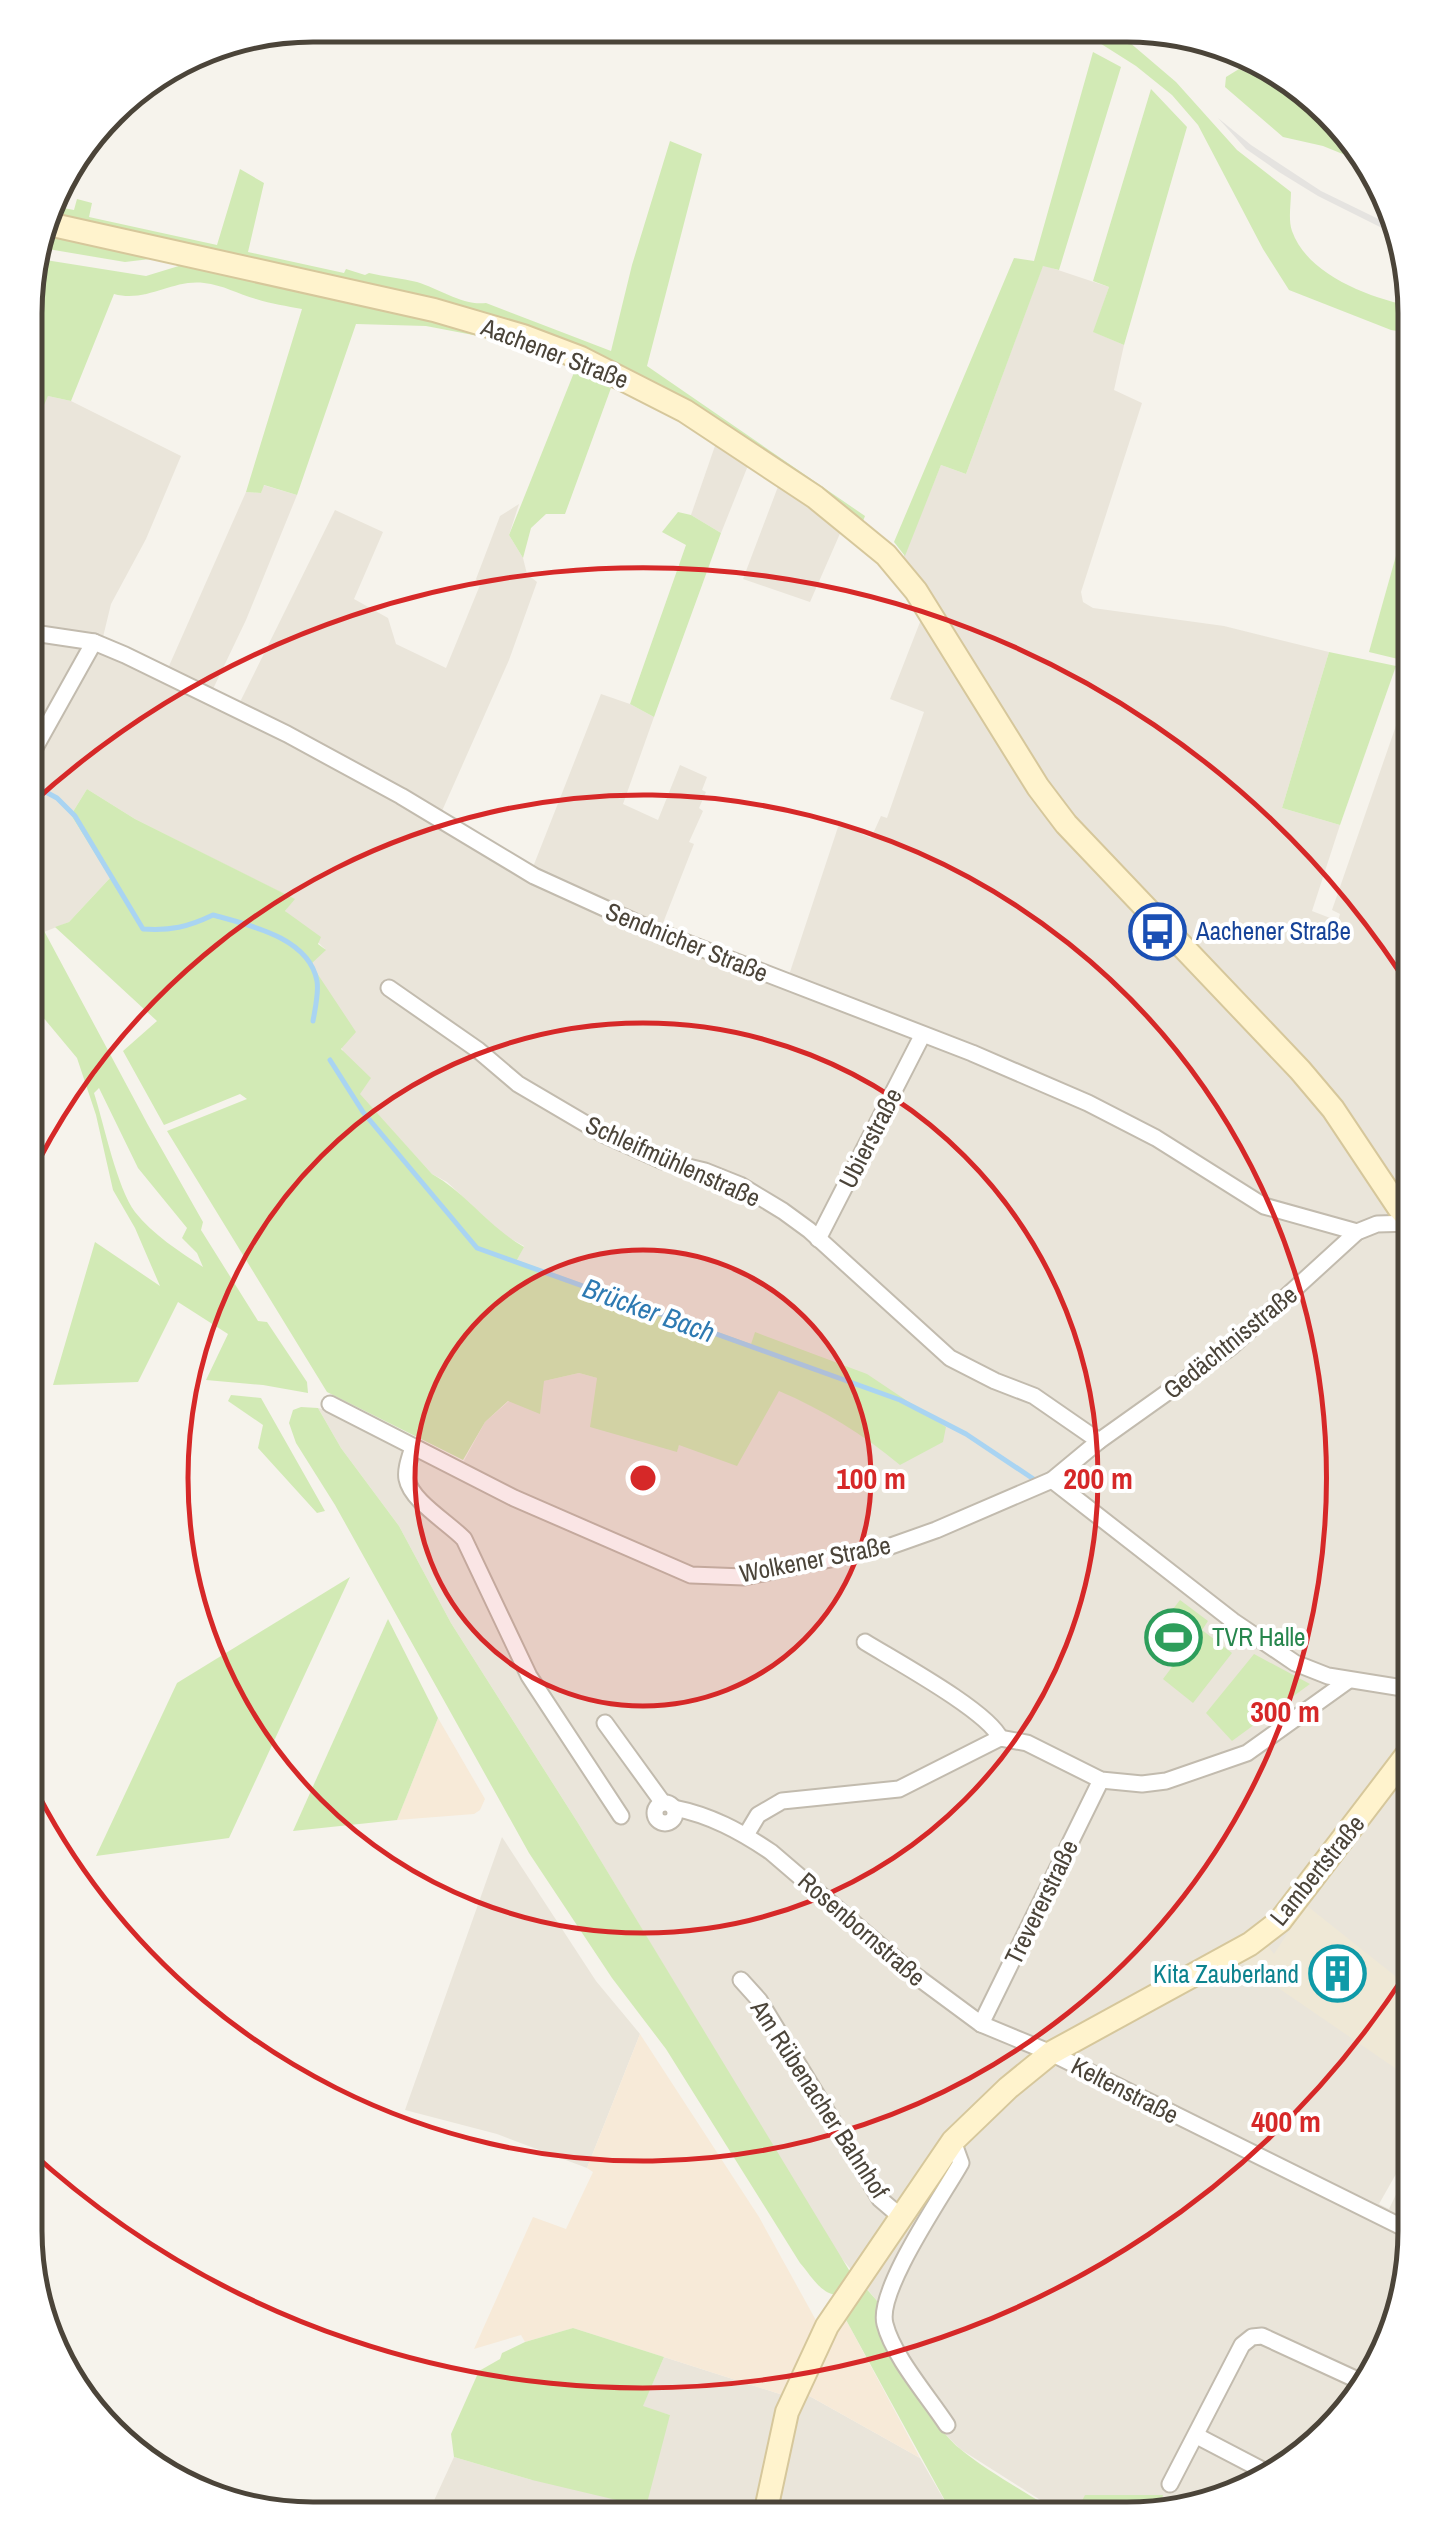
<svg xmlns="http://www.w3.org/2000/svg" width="1440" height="2545" viewBox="0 0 1440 2545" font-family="'Archivo Narrow',sans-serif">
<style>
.residential{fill:#eae5da}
.commercial{fill:#f7ead8}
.education{fill:#efe8d6}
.green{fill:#d2eab5;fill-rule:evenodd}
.parking{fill:#e5e3e0}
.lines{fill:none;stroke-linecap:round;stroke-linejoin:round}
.stream{stroke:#a9d4f2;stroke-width:5}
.minor-casing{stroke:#c2bbae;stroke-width:19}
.secondary-casing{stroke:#d6c79b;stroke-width:26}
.minor{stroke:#fff;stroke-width:15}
.secondary{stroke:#fff3cd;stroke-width:22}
.ring{fill:none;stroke:#d62828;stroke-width:5}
.labels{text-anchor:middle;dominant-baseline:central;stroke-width:8;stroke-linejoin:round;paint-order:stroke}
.street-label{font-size:25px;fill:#4b4439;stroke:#fff}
.transit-label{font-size:25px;fill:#164399;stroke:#fff;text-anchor:start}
.leisure-label{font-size:25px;fill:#27864d;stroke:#fff;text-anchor:start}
.culture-label{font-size:25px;fill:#0d838f;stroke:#fff;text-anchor:end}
.water-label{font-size:28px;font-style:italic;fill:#2e7ab2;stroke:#fff}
.rim{fill:none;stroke:#4b4439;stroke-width:5}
.centre{fill:#d62828;stroke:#fff;stroke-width:5}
.ring-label{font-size:30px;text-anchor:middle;font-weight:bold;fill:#d62828;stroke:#fff;stroke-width:8;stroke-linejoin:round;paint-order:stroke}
</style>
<rect width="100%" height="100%" fill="#f6f3ec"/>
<g class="residential">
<polygon points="1043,265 1109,287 1094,332 1124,345 1114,390 1142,403 1081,592 1083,602 1093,608 1224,626 1329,652 1282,808 1340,825 1312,911 1338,921 1340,914 1332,910 1415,671 1414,2124 1400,2145 1409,2151 1379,2204 1389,2209 1414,2157 1414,2251 1355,2408 1220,2504 1160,2514 1163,2496 1086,2495 1072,2520 960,2449 942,2431 881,2332 876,2311 878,2302 838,2254 578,1823 451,1623 399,1526 341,1448 318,1408 335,1412 455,1477 485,1422 509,1401 544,1381 579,1373 597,1378 677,1451 679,1444 736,1465 779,1390 820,1410 869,1439 900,1464 755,1333 751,1345 517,1260 524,1246 504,1235 447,1182 432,1174 359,1094 310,963 325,949 285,911 294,899 135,819 87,789 71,815 110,878 69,922 44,932 27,899 27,397 43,405 48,396 71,401 181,456 146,539 111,604 103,637 169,666 246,492 261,493 263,485 297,495 246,620 213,689 240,702 335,510 383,532 354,599 388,618 396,644 446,668 480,585 476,579 500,516 519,504 509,535 523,558 527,574 537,582 509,660 442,811 533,867 601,694 630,704 654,717 623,804 658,820 680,765 707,777 702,790 706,792 699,808 703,811 689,842 694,844 663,923 789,975 839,824 871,838 881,816 887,818 924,712 890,699 922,617 913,602 874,556 842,529 810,602 743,579 779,484 826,495 863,521 902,560 941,465 966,474"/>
<polygon points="716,443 749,463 721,533 691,515"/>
<polygon points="502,1837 596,1981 640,2034 587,2168 497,2134 405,2110"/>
<polygon points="664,2357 783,2395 804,2393 920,2458 955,2519 426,2518 454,2457 532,2480 670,2415 642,2407"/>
</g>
<g class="commercial">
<polygon points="438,1718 485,1799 480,1810 474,1814 397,1820"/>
<polygon points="640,2034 759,2217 818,2324 783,2395 573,2328 525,2342 521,2335 474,2349 533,2217 566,2229 593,2172 587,2168"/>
<polygon points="845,2318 920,2458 804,2393"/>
</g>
<polygon class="education" points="1306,1905 1414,1991 1414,2081 1239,1961 1267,1945 1274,1954"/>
<g class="green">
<path d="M1068,30H1115L1176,82L1237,150L1291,192C1291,203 1288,220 1292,231C1308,276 1371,298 1414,307L1415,334L1391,330L1289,290L1263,249L1198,125L1172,95L1136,66L1095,40Z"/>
<polygon points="1093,52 1121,67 1059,270 1043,266 966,474 941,465 905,556 894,542 1014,258 1034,261"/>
<polygon points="1239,69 1323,106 1360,161 1323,146 1283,137 1225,87 1226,77"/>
<polygon points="1151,89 1187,127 1124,345 1093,332 1109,287 1093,281"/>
<path d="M670,141L702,154L647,366L865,516L863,521C780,465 698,399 606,358C512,317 414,294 314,272C225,252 136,232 47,212L57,211L58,207L74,210L77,199L92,203L89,217L217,245L240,169L264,183L248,252L344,273L346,269L365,275L369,273C385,277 401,278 417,282C439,289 464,306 486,303L611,351L632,265Z"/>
<polygon points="41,233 150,259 125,262 36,247"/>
<path d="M33,258L146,276L182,265L428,320L494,339L426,326L356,324L297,495L264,485L261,493L246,492L302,309C287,306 271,304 256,299C238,294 223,285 204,283C172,279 147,303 114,294L71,401L48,396L44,405L27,397V276Z"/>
<polygon points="575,370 611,388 565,514 546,514 531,528 523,558 509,535"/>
<polygon points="1415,488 1415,608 1398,659 1369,652"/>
<polygon points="678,512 691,515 721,533 654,717 630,704 686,545 662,532"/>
<polygon points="1329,652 1396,666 1340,825 1282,808"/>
<path d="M87,789L135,819L295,899L285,911L321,937L318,944L326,950L311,964L356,1032L341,1049L371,1078L360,1094L432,1174C466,1193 489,1227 524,1247L517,1260L751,1344L755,1332L867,1374L946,1427L943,1442L900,1465C863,1434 823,1410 779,1391L737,1466L679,1445L677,1452L590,1427L597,1378L579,1373L544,1381L540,1414L508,1401L485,1422L463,1460L327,1392L167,1131L247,1099L240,1094L164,1125L123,1051L157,1021L55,927L69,922L110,878L71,815Z"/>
<path d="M27,899L148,1125L203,1222L201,1230L258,1321L267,1322L307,1382L308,1393L263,1385L206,1380L228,1334L178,1302L138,1382L53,1385L95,1242L160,1286L135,1228L113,1190L96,1115L77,1058L27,998ZM99,1088L138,1168L187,1228L182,1238L197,1253L203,1267C180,1252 152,1234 135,1212C117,1188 104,1124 94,1093Z"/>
<polygon points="231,1395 261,1398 325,1511 317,1513 258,1448 263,1425 228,1401"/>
<path d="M301,1407L318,1408L341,1448L399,1526L451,1623L578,1823L852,2275L838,2295C821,2295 810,2274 800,2263L666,2049L612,1978L529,1853L335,1505L296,1443L289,1423L293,1410Z"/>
<polygon points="350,1577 229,1838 96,1856 177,1683"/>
<polygon points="1180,1600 1208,1621 1202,1630 1232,1653 1193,1703 1163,1679 1172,1667 1145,1645"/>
<polygon points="388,1619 438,1718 397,1820 293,1831"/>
<polygon points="1254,1654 1310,1684 1232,1741 1206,1713"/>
<path d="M864,2286L878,2302C871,2334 934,2427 959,2448C992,2475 1033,2496 1069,2520L955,2519L845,2318Z"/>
<polygon points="573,2328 664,2357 643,2406 670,2415 646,2507 532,2480 454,2457 451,2434 479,2371 500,2359 502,2353 525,2342"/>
<polygon points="1085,2495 1163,2495 1160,2514 1126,2520 1072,2520"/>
</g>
<polygon class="parking" points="1218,118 1251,145 1321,191 1401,230 1402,238 1318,196 1279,172 1246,149"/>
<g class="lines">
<g class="stream">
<path d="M29,783L57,798L75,816L143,929C170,931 188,927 213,915C248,925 309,937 317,981C319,993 315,1009 313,1021"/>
<polyline points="330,1060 363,1112 477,1248 900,1400 966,1434 1035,1480"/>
</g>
<defs>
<g id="minor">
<polyline points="27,632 94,642 125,655 287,734 401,796 534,876 646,927 972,1053 1088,1103 1156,1138 1264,1206 1357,1232"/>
<polyline points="27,762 94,642"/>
<polyline points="389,988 478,1050 518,1084 603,1134 663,1161 705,1171 740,1185 783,1211 809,1230 950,1358 995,1381 1034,1396 1099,1441"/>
<polyline points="818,1239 922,1036"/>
<polyline points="330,1404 514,1498 691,1575 744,1577 888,1547 936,1530 1052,1480 1099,1441 1231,1347 1357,1232 1377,1224 1412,1223"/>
<path d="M413,1447C410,1457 405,1470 407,1479C411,1501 449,1523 464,1539L529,1676L621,1816"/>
<polyline points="1052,1480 1233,1621 1295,1663 1328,1676 1415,1690"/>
<path d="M865,1642C894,1660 988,1711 1000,1738"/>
<polyline points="605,1723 663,1803"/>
<circle cx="665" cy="1813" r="10"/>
<path d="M674,1808C710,1815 740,1831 771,1852L912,1973L981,2024L1051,2053L1414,2233"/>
<polyline points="746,1835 758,1815 782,1801 899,1789 1000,1738 1027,1743 1101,1780 1142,1784 1166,1781 1247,1753 1349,1680"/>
<polyline points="741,1980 759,2000 880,2199 901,2217"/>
<polyline points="981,2024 1101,1780"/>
<path d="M947,2425C928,2396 893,2356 885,2324C876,2291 943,2195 961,2163L953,2141"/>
<polyline points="1197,2436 1266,2472"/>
<polyline points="1170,2484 1242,2345 1252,2337 1262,2336 1364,2383"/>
</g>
<g id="secondary">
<polyline points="44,223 434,310 523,336 581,358 685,411 815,497 886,555 916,591 1038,787 1066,824 1300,1070 1333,1109 1399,1208 1415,1226"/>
<polyline points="764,2519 787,2412 827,2326 953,2141 1008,2088 1051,2053 1250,1944 1280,1921 1415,1744"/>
</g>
</defs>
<use href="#minor" class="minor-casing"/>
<use href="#secondary" class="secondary-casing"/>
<use href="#minor" class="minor"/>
<use href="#secondary" class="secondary"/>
</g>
<circle cx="643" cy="1478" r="228" fill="#d62828" fill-opacity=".12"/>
<g class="ring">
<circle cx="643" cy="1478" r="228"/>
<circle cx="643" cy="1478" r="455"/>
<path d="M27 1184A683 683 0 1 1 27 1772"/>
<path d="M1410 1967A910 910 0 0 1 28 2149M28 807A910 910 0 0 1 1415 996"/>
</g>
<defs>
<symbol id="bus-ring" viewBox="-11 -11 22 22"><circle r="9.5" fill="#fff" stroke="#1a4fb4" stroke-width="1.5"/><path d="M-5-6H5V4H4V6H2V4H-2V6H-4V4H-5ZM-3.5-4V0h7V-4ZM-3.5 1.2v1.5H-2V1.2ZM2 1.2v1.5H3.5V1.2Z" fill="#1a4fb4"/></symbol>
<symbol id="stadium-ring" viewBox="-11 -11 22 22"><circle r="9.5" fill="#fff" stroke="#2e9e5b" stroke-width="1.5"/><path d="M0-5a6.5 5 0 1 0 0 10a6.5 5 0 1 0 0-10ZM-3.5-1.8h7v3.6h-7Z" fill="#2e9e5b"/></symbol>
<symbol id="building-ring" viewBox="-11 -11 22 22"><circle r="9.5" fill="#fff" stroke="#0f9aa8" stroke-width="1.5"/><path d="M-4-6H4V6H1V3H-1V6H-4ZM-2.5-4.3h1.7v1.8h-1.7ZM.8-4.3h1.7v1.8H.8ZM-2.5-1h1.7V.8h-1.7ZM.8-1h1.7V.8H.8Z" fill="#0f9aa8"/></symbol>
</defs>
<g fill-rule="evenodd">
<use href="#bus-ring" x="1126" y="900" width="63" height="63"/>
<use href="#stadium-ring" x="1142" y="1606" width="63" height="63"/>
<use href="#building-ring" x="1306" y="1942" width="63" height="63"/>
</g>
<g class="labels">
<g class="street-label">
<text transform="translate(555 353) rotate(21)">Aachener Straße</text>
<text transform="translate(687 942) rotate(22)">Sendnicher Straße</text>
<text transform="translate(870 1138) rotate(-63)">Ubierstraße</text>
<text transform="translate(673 1161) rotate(24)">Schleifmühlenstraße</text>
<text transform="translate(1230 1342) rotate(-39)">Gedächtnisstraße</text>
<text transform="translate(815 1559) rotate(-11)">Wolkener Straße</text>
<text transform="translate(1317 1870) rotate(-51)">Lambertstraße</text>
<text transform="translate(1041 1902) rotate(-64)">Trevererstraße</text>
<text transform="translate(862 1929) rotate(41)">Rosenbornstraße</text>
<text transform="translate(1125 2090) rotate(27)">Keltenstraße</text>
<text transform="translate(820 2099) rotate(57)">Am Rübenacher Bahnhof</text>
</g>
<g class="transit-label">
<text x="1196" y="931">Aachener Straße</text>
</g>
<g class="leisure-label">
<text x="1212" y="1637">TVR Halle</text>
</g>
<g class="culture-label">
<text x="1299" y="1974">Kita Zauberland</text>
</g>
<g class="water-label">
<text transform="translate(649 1310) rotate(20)">Brücker Bach</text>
</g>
</g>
<path d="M0 0H1440V2545H0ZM313 42H1127A271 271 0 0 1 1398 313V2231A271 271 0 0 1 1127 2502H313A271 271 0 0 1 42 2231V313A271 271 0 0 1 313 42Z" fill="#fff" fill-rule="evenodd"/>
<path class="rim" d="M313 42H1127A271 271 0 0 1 1398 313V2231A271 271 0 0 1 1127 2502H313A271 271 0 0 1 42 2231V313A271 271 0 0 1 313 42Z"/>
<circle cx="643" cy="1478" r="15" class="centre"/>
<g class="ring-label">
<text x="871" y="1489">100 m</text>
<text x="1098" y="1489">200 m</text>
<text x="1285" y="1722">300 m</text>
<text x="1286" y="2132">400 m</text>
</g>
</svg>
